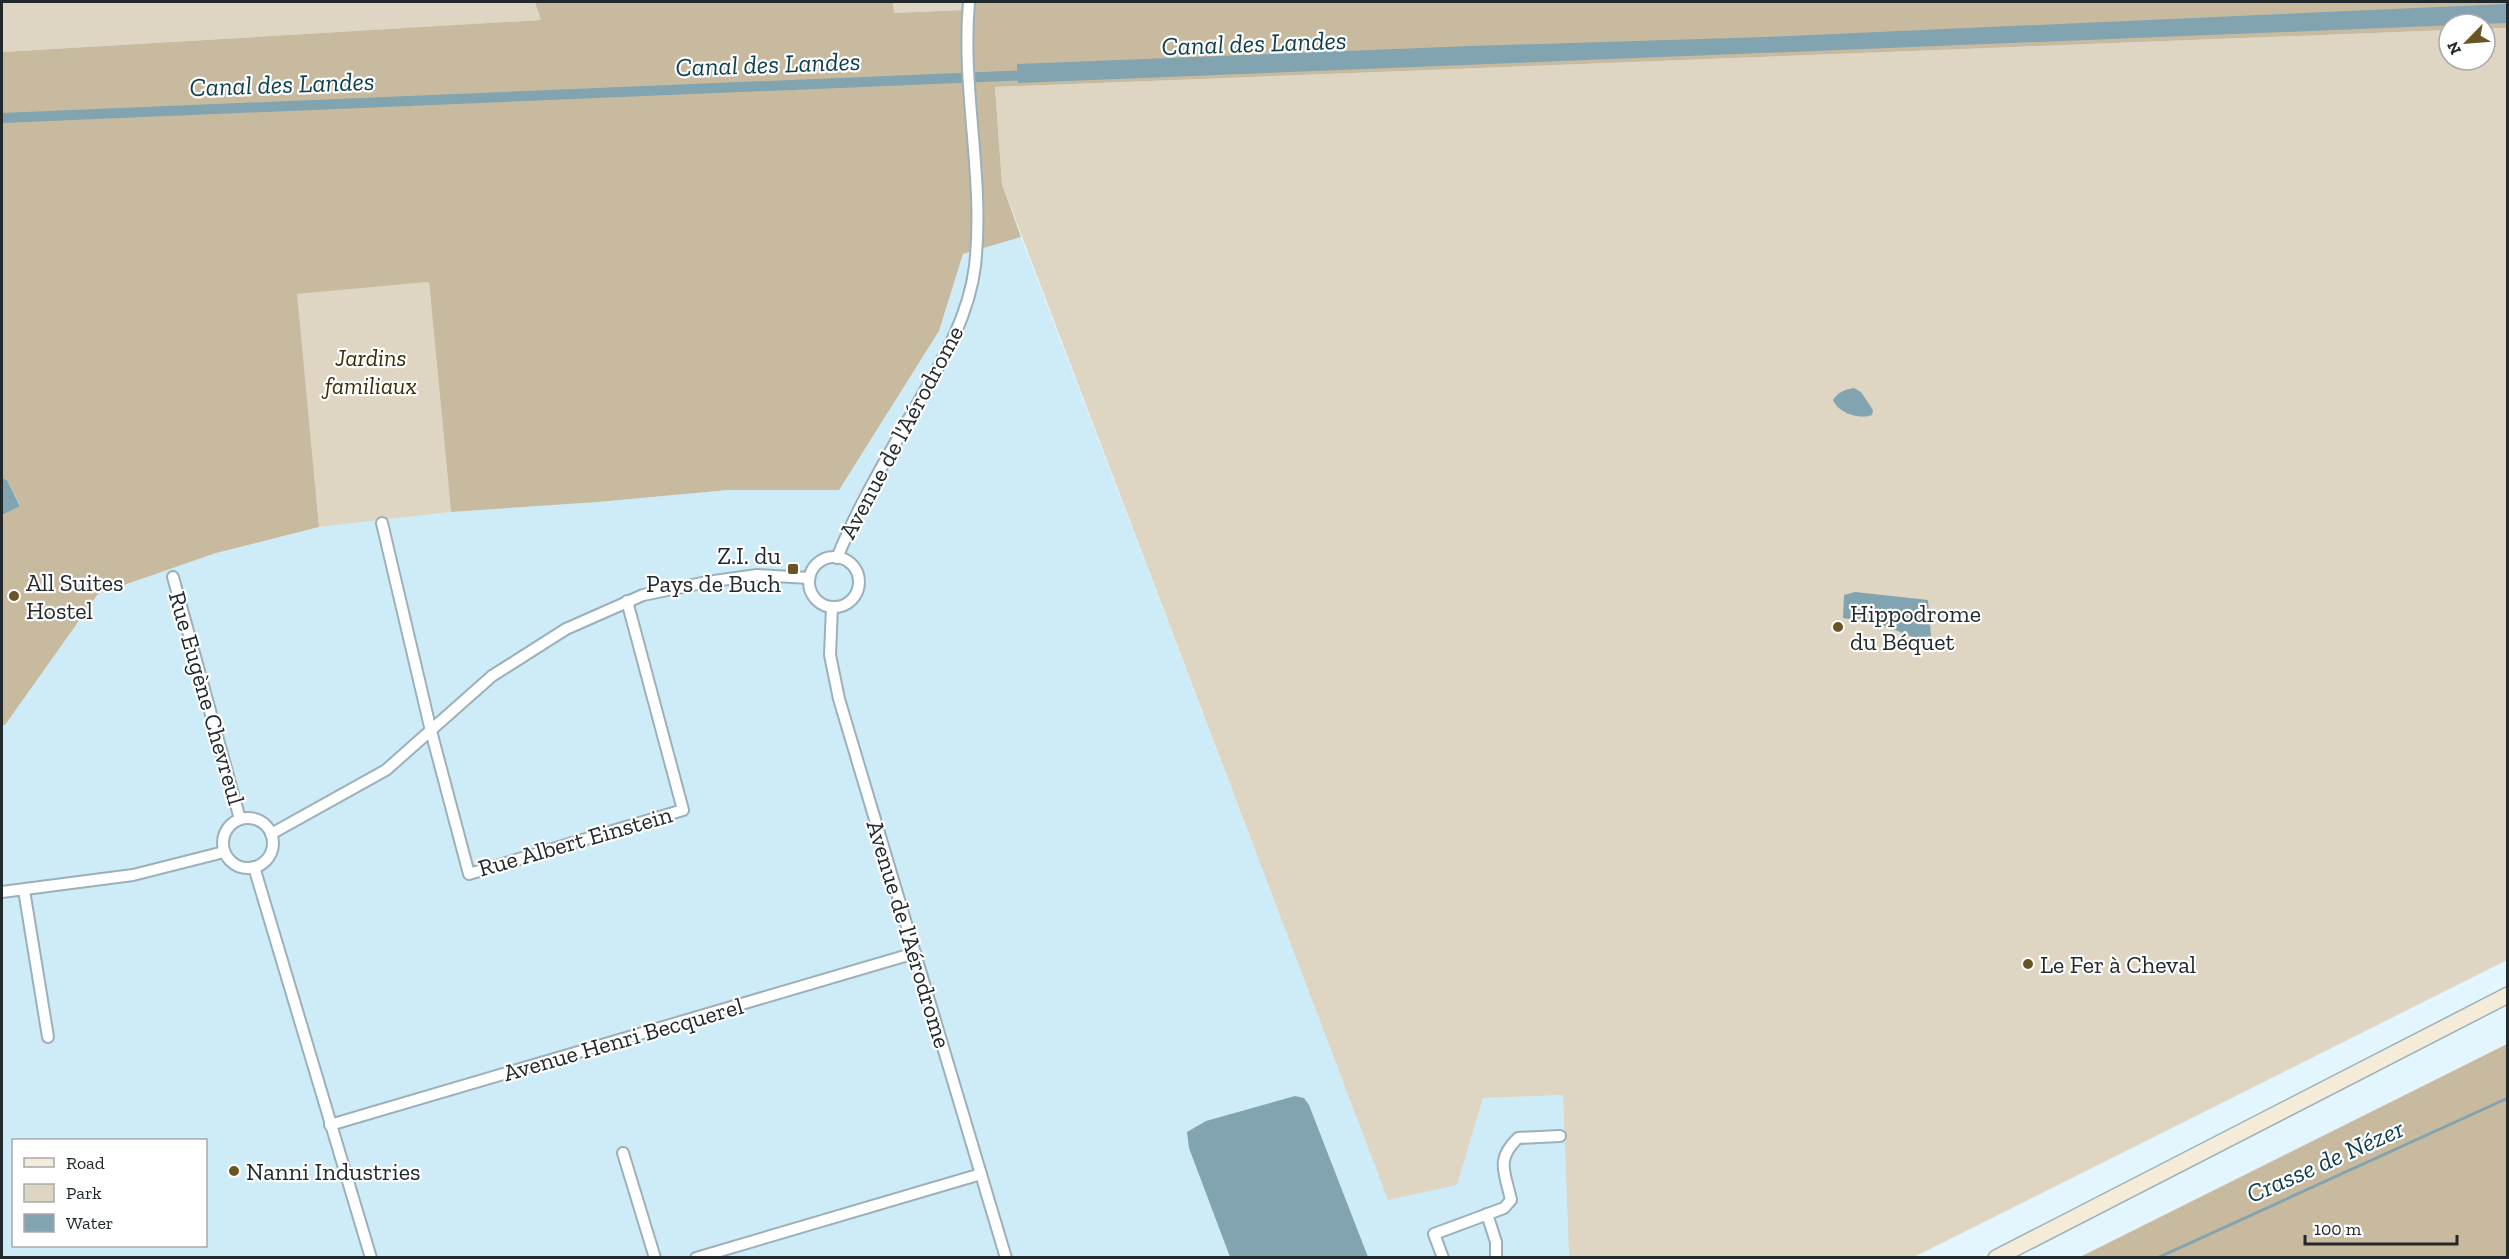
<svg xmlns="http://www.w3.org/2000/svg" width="2509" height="1259" viewBox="0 0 2509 1259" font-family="'Zilla Slab',serif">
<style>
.built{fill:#ceecf8;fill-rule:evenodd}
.green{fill:#ded5c2}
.forest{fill:#c8ba9e}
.water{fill:#82a3b0}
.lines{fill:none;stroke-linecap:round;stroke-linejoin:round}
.stream{stroke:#82a3b0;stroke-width:3}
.canal{stroke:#82a3b0;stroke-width:10}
.minor-casing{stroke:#9bb0b8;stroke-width:14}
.secondary-casing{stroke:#9bb0b8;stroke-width:18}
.minor{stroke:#fff;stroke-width:10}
.secondary{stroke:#f4ebd8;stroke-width:15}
.poi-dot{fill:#6b5424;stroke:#fff;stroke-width:2}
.labels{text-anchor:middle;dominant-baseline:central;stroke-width:4.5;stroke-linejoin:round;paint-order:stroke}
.park-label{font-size:24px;font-style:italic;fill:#3d2d07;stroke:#fff}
.street-label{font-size:24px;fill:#21292c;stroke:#fff}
.poi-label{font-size:24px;fill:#21292c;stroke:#fff;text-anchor:start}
.water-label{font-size:26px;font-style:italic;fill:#0c3e4d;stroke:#fff}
</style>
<rect width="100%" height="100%" fill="#e4f6fd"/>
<path class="built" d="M1021,237L1388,1199L1457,1185L1483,1098L1563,1095L1569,1257H2V725L5,724L98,594L216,553L319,527L451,512L598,502L728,490L839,489L939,331L963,254ZM14,1140H206V1246H14Z"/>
<g class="green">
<polygon points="2,2 535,2 542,20 2,52"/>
<polygon points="893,2 964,2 963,10 894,13"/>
<polygon points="2485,28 2507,28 2507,960 1914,1257 1569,1257 1563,1095 1483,1098 1457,1185 1388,1200 1002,184 995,87 2449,30 2449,60 2485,60"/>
<polygon points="429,282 451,512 319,527 296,294"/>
</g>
<g class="forest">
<polygon points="535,2 893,2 894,13 963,10 964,2 2507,2 2507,28 2485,28 2485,24 2449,24 2449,30 995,87 1002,184 1021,237 963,254 939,331 839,490 728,490 598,502 451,512 429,282 297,294 319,527 216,553 98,594 5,725 2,725 2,515 20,505 7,480 2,478 2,52 541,20"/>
<polygon points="2507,1044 2507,1257 2080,1257"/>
</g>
<g class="water">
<polygon points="2507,4 2507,23 1018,83 1017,64 1471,46 1765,37"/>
<path d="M1854,388L1861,392L1873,410L1872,415C1860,420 1838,413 1833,400C1838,392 1844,390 1854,388Z"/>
<polygon points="2,478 7,480 20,506 2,515"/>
<polygon points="1855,592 1928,600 1931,636 1915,638 1880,624 1843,618 1844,595"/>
<polygon points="1295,1096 1304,1098 1309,1105 1368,1257 1230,1257 1189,1148 1187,1132 1206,1121"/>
</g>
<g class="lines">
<polyline class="stream" points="2157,1258 2508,1098"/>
<polyline class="canal" points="2,118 1029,75"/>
<defs>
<g id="minor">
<polyline points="382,523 431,731 469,874 683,810 627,601"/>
<circle cx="834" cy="582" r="25"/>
<path d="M837,558C856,511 881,468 906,424C934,374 968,324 975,266C985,178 961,90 969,2"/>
<polyline points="173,577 240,819"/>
<polyline points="832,607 830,655 839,699 1006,1258"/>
<circle cx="248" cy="843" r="25"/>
<polyline points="271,834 386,770 492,676 566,629 643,595 707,582 757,575 809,578"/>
<polyline points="254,867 371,1258"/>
<polyline points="24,890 48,1037"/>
<polyline points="2,892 133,875 224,852"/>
<polyline points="330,1125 915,953"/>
<polyline points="623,1153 655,1258"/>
<polyline points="1487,1214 1496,1242 1496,1258"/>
<polyline points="696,1258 981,1174"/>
<path d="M1443,1258L1434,1234L1504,1208L1511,1200C1505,1172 1495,1160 1518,1138L1560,1136"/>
</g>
<polyline id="secondary" points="1996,1258 2508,995"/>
</defs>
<use href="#minor" class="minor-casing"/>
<use href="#secondary" class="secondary-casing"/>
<use href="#minor" class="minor"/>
<use href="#secondary" class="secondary"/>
</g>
<g class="poi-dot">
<rect x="787" y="563" width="12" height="12" rx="3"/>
<circle cx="14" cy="596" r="6"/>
<circle cx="1838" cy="627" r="6"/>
<circle cx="2028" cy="964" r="6"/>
<circle cx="234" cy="1171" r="6"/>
</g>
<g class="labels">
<g class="park-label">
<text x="371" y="357">Jardins<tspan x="371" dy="28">familiaux</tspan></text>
</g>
<g class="street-label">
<text transform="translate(901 432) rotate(-62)">Avenue de l'Aérodrome</text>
<text transform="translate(207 698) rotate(74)">Rue Eugène Chevreul</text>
<text transform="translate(575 841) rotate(-16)">Rue Albert Einstein</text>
<text transform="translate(909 934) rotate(73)">Avenue de l'Aérodrome</text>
<text transform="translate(623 1039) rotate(-16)">Avenue Henri Becquerel</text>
</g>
<g class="poi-label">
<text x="781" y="555" text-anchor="end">Z.I. du<tspan x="781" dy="28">Pays de Buch</tspan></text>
<text x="26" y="582">All Suites<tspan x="26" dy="28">Hostel</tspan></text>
<text x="1850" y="613">Hippodrome<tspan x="1850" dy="28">du Béquet</tspan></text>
<text x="2040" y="964">Le Fer à Cheval</text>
<text x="246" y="1171">Nanni Industries</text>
</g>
<g class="water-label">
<text transform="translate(1254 43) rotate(-2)">Canal des Landes</text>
<text transform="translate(768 64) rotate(-2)">Canal des Landes</text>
<text transform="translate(282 84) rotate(-2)">Canal des Landes</text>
<text transform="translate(2325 1161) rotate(-24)">Crasse de Nézer</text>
</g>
</g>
<rect width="2509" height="1259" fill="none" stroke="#21292c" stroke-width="6"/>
<rect x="12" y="1139" width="195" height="108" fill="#ffffff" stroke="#a6a9ab" stroke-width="1.5"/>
<rect x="24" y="1158" width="30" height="9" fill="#f4ebd8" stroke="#a6a9ab" stroke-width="1.5"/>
<text x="66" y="1169" font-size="18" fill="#21292c">Road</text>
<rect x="24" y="1184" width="30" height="18" fill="#ded5c2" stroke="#a6a9ab" stroke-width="1.5"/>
<text x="66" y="1199" font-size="18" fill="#21292c">Park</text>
<rect x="24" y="1214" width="30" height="18" fill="#82a3b0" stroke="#a6a9ab" stroke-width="1.5"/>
<text x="66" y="1229" font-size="18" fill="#21292c">Water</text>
<g transform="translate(2467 42) rotate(245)"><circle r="28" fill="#ffffff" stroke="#a6a9ab" stroke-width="1.5"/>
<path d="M0-4.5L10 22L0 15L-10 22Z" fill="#6b5424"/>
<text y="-9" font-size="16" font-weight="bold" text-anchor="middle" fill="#21292c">N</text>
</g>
<path d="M2305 1235v9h152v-9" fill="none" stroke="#21292c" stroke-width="3"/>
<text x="2314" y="1235" font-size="18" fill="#21292c" stroke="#ffffff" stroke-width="4.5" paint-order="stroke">100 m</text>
</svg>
